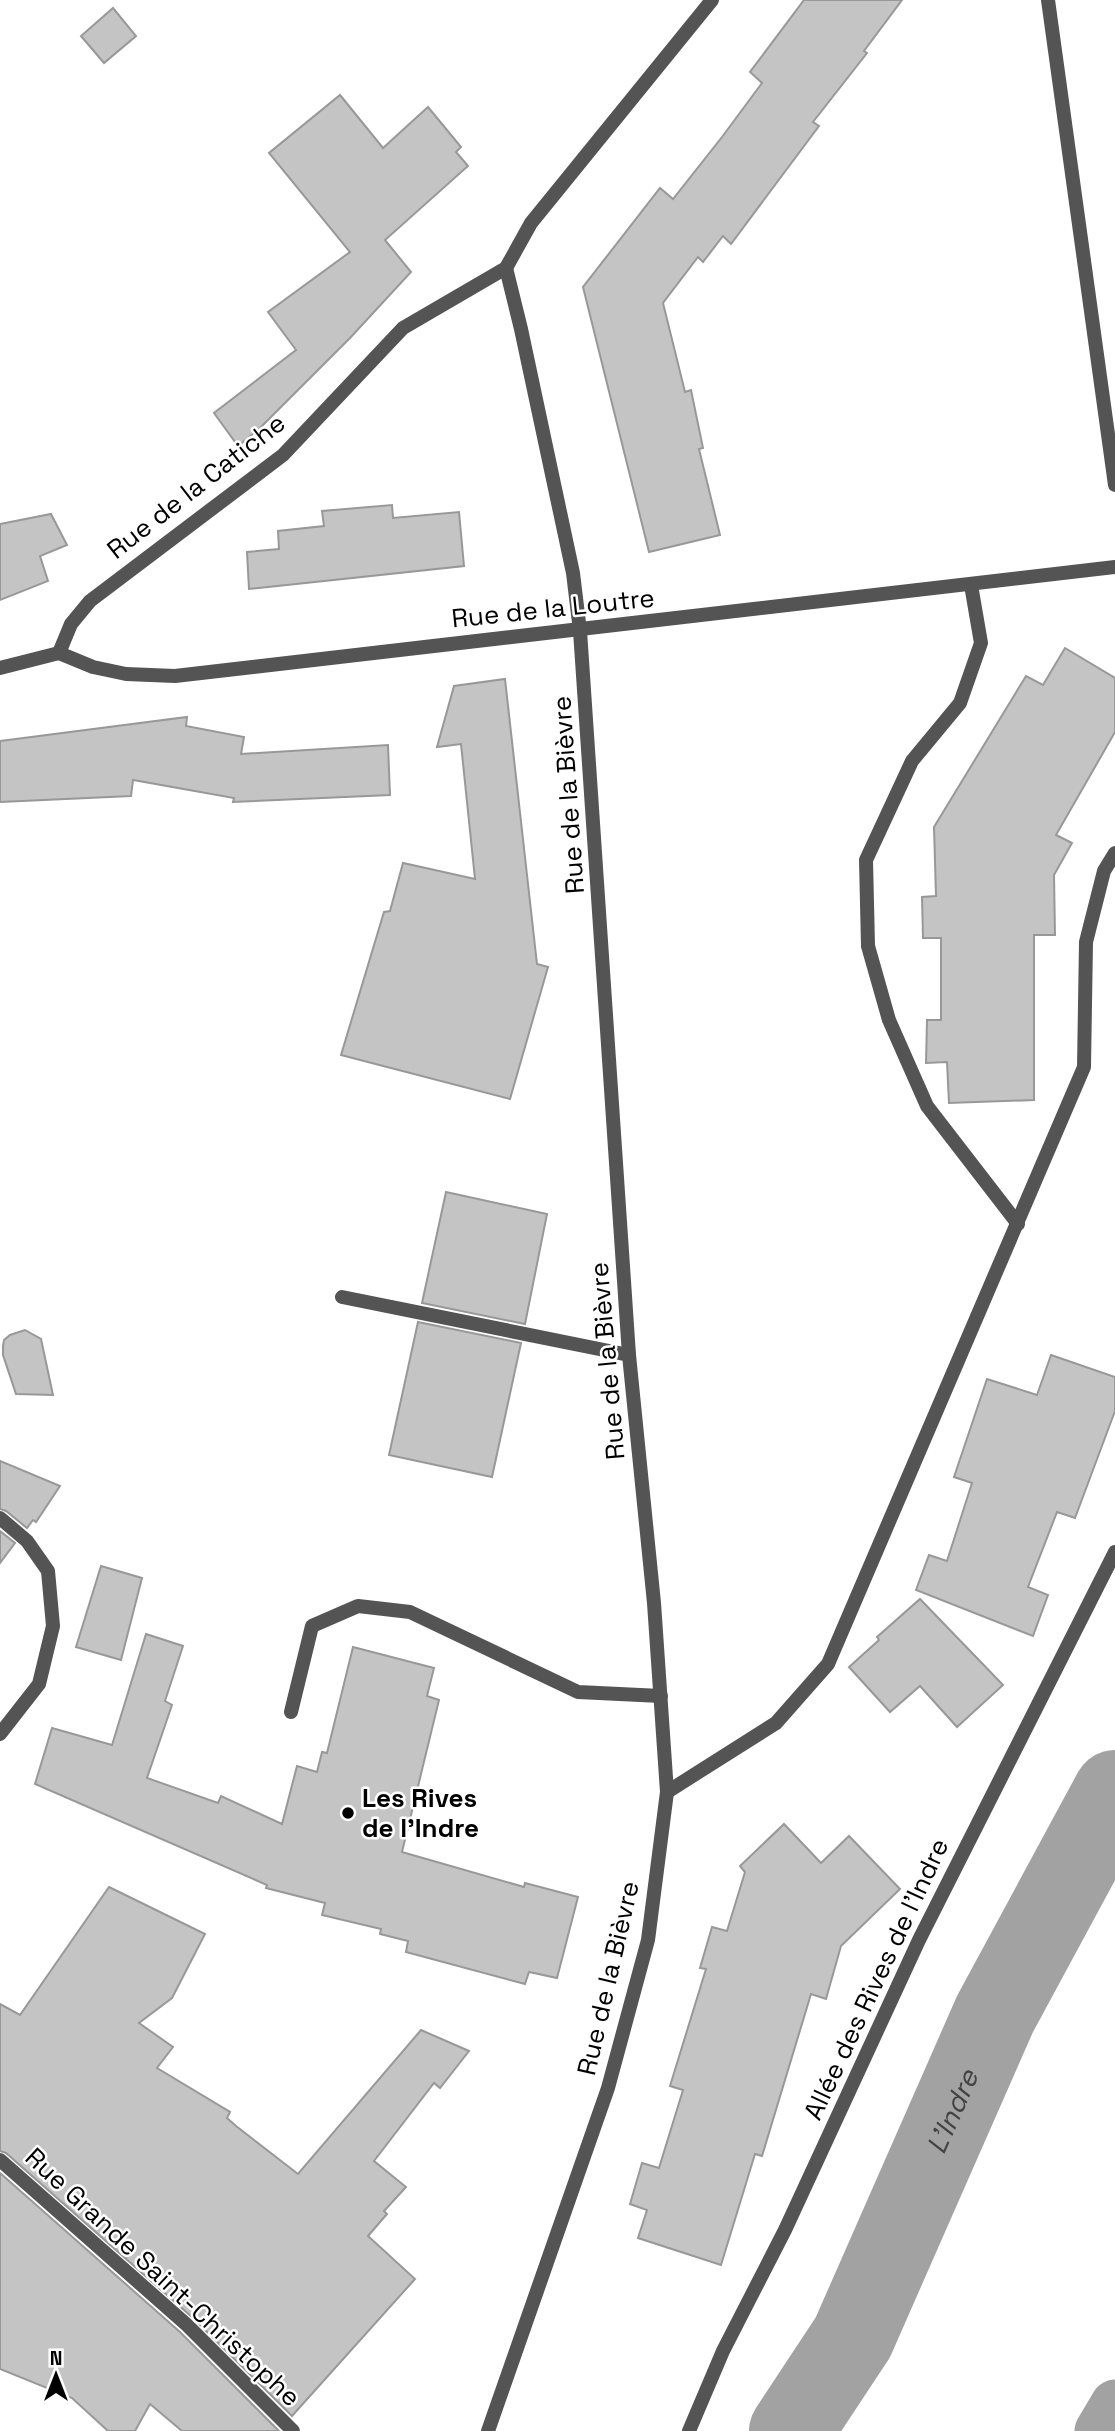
<svg xmlns="http://www.w3.org/2000/svg" width="1115" height="2431" viewBox="0 0 1115 2431" font-family="'Space Grotesk',sans-serif">
<style>
.lines{fill:none;stroke-linecap:round;stroke-linejoin:round}
.canal{stroke:#a2a2a2;stroke-width:49}
.river{stroke:#a2a2a2;stroke-width:84}
.building{fill:#c4c4c4;stroke:#989898;stroke-width:2}
.service{stroke:#545454;stroke-width:14}
.pedestrian{stroke:#545454;stroke-width:14}
.minor{stroke:#545454;stroke-width:14}
.poi-dot{fill:#000;stroke:#fff;stroke-width:2.5}
.labels{text-anchor:middle;dominant-baseline:central;stroke-width:5;stroke-linejoin:round;paint-order:stroke}
.street-label{font-size:26px;fill:#000;stroke:#fff}
.poi-label{font-size:26px;font-weight:bold;fill:#000;stroke:#fff;text-anchor:start}
.water-label{font-size:28px;font-style:italic;fill:#434343;stroke:#fff}
</style>
<rect width="100%" height="100%" fill="#fff"/>
<g class="lines">
<polyline class="canal" points="1099,2431 1115,2404"/>
<path class="river" id="s1" d="M791,2431L853,2337L995,2014L1115,1792"/>
</g>
<g class="building">
<polygon points="804,0 902,0 864,51 867,53 813,122 819,126 731,244 723,236 703,262 698,257 663,303 685,392 691,390 703,448 699,449 720,535 649,552 583,287 660,188 673,199 722,137 762,83 750,72"/>
<polygon points="113,8 136,36 104,63 81,36"/>
<polygon points="340,95 383,148 428,107 461,147 456,152 468,166 385,240 411,272 350,338 259,429 238,446 214,413 296,350 268,312 350,252 269,153"/>
<polygon points="392,505 393,518 459,512 464,566 249,589 247,552 279,549 278,531 324,526 322,511"/>
<polygon points="51,514 67,545 40,556 48,581 0,600 0,524"/>
<polygon points="1065,648 1115,678 1115,732 1056,835 1072,843 1054,875 1055,935 1034,935 1034,1100 949,1103 947,1062 926,1063 927,1020 941,1020 941,938 923,938 922,897 936,896 934,827 1026,676 1043,685"/>
<polygon points="505,679 537,964 548,967 510,1099 341,1055 384,912 390,911 403,863 475,879 461,744 437,747 454,686"/>
<polygon points="187,717 186,726 244,737 241,754 388,745 390,795 233,802 234,798 133,780 131,796 0,802 0,741"/>
<polygon points="446,1192 547,1214 525,1324 422,1303"/>
<polygon points="418,1322 521,1343 492,1477 389,1455"/>
<polygon points="25,1330 41,1339 53,1395 16,1394 3,1355 3,1346 4,1340 10,1335"/>
<polygon points="1051,1355 1115,1377 1115,1411 1075,1518 1057,1512 1028,1587 1048,1595 1033,1636 916,1590 929,1555 947,1561 972,1483 954,1477 987,1379 1037,1395"/>
<polygon points="0,1461 60,1486 36,1522 33,1520 27,1528 6,1511 0,1509"/>
<polygon points="0,1531 15,1543 0,1563"/>
<polygon points="101,1566 142,1578 121,1660 76,1647"/>
<polygon points="920,1599 1003,1685 957,1727 920,1686 890,1712 849,1667 879,1640 877,1637"/>
<polygon points="146,1634 183,1646 165,1701 172,1705 147,1778 218,1803 221,1796 282,1824 297,1766 317,1772 322,1752 327,1753 353,1647 434,1668 427,1696 439,1700 402,1852 524,1887 525,1883 578,1897 557,1978 529,1972 525,1984 406,1952 408,1941 380,1934 381,1929 322,1915 325,1903 266,1888 267,1885 35,1784 52,1728 112,1745"/>
<polygon points="784,1824 821,1863 849,1836 900,1889 841,1946 826,1999 811,1994 762,2156 755,2154 721,2265 638,2238 647,2210 630,2204 642,2163 659,2168 683,2090 670,2086 706,1969 700,1968 712,1927 727,1931 745,1872 740,1866"/>
<polygon points="109,1887 205,1934 172,1998 139,2023 173,2047 157,2068 230,2112 227,2118 236,2126 298,2174 421,2030 469,2051 440,2088 434,2083 374,2161 406,2187 384,2211 387,2214 368,2236 415,2279 292,2416 193,2318 6,2153 0,2151 0,2004 20,2015"/>
<polygon points="0,2173 180,2332 279,2431 182,2431 150,2404 135,2431 108,2431 72,2398 0,2369"/>
</g>
<g class="lines">
<g class="service">
<polyline points="971,585 981,643 960,703 912,761 866,860 868,946 889,1020 927,1106 1018,1224"/>
<polyline points="342,1297 629,1355"/>
<polyline points="291,1712 312,1626 358,1606 410,1612 578,1692 661,1696"/>
<polyline points="667,1792 776,1723 828,1664 1084,1067 1086,942 1104,871 1115,853"/>
</g>
<polyline class="pedestrian" points="689,2431 723,2351 785,2230 919,1940 1115,1552"/>
<g class="minor">
<polyline points="1048,0 1115,485"/>
<polyline points="59,653 71,624 90,601 283,455 403,328 506,268 531,223 712,0"/>
<polyline points="0,668 59,653 93,667 126,674 175,676 1115,567"/>
<polyline points="0,1518 27,1541 48,1571 53,1626 39,1684 0,1734"/>
<polyline points="0,2160 187,2325 293,2431"/>
<polyline points="488,2431 608,2088 648,1940 667,1792 654,1603 629,1355 580,631 573,573 521,329 506,268"/>
</g>
</g>
<circle class="poi-dot" cx="348" cy="1813" r="7"/>
<g class="labels">
<g class="street-label">
<text transform="translate(196 486) rotate(-38)">Rue de la Catiche</text>
<text transform="translate(553 608) rotate(-6)">Rue de la Loutre</text>
<text transform="translate(568 795) rotate(-94)">Rue de la Bièvre</text>
<text transform="translate(607 1361) rotate(-95)">Rue de la Bièvre</text>
<text transform="translate(608 1978) rotate(-77)">Rue de la Bièvre</text>
<text transform="translate(876 1979) rotate(-65)">Allée des Rives de l'Indre</text>
<text transform="translate(163 2277) rotate(43)">Rue Grande Saint-Christophe</text>
</g>
<g class="poi-label">
<text x="362" y="1798">Les Rives<tspan x="362" dy="30">de l'Indre</tspan></text>
</g>
<g class="water-label">
<text stroke="none"><textPath href="#s1" startOffset="359">L'Indre</textPath></text>
</g>
</g>
<g transform="translate(56 2375)" stroke="#ffffff" stroke-width="5" paint-order="stroke">
<path d="M0-5L12 26L0 18L-12 26Z" fill="#000000"/>
<text y="-10" font-size="19" font-weight="bold" text-anchor="middle" fill="#000000">N</text>
</g>
</svg>
